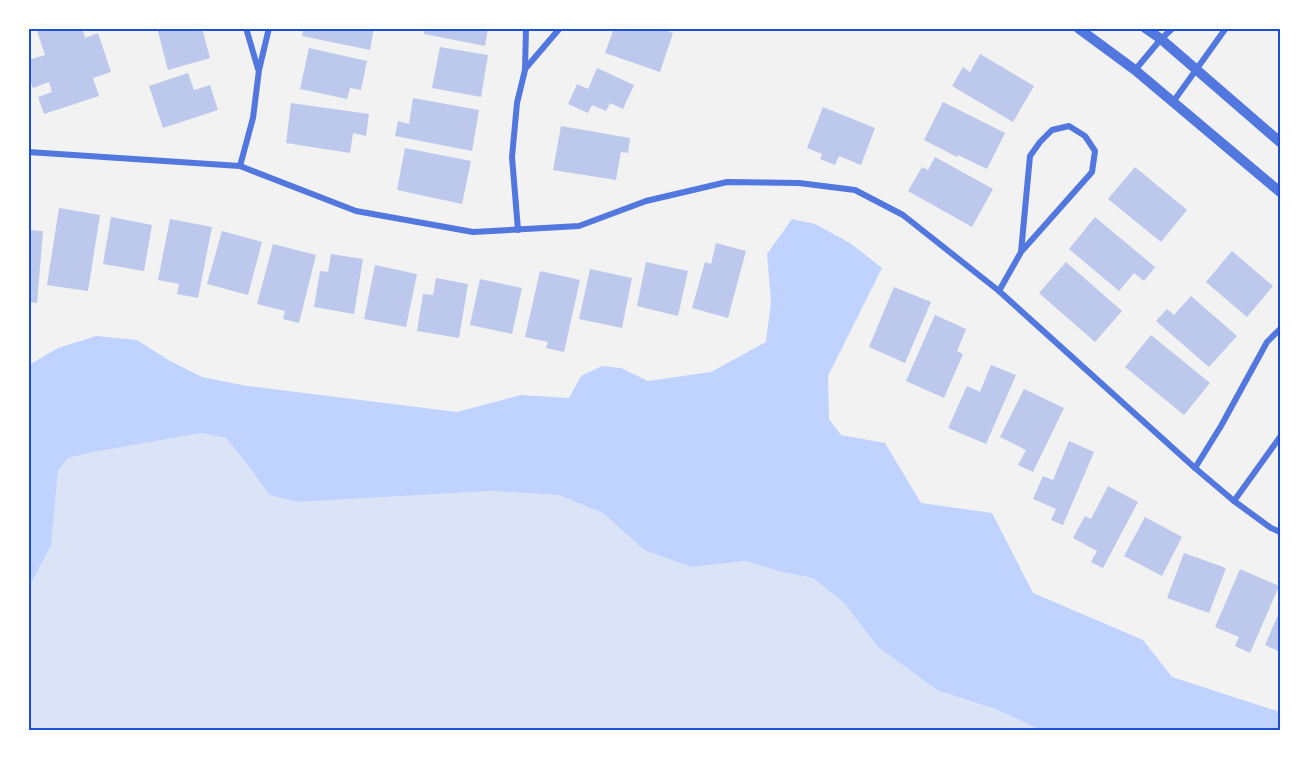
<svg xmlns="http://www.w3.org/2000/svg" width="1309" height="759" viewBox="0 0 1309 759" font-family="'Work Sans',sans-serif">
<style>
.green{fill:#dbe4f7}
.water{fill:#bfd3fe}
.building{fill:#bdc9ec}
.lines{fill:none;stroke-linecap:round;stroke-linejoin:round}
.minor{stroke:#5277de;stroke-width:6}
.tertiary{stroke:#5277de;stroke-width:10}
.neatline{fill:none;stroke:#1d4ed8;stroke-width:2}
</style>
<rect width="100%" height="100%" fill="#f2f2f2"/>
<polygon class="green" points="201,433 226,438 250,468 269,495 299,502 491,491 558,495 603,513 644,550 691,567 746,561 781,572 813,578 844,603 878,647 937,690 995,709 1041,730 34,730 29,728 29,587 51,546 58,471 68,458 94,452"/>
<polygon class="water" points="792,219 815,224 850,243 882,268 828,376 829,419 841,435 885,443 921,503 992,513 1033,593 1143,640 1172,677 1280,712 1280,730 1041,730 995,709 937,690 878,647 844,603 813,578 781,572 746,561 691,567 644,550 603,513 558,495 491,491 298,502 269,495 250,468 226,438 201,433 94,452 68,458 58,471 51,546 29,587 29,365 58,348 96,336 137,340 170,361 202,377 247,386 457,412 521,395 569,398 581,376 602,366 621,368 648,381 711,372 766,342 771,302 767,254"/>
<g class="building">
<polygon points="36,28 82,28 85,38 98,33 111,72 93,78 99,96 44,114 38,97 52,92 49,82 33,88 28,74 28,60 45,55"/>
<polygon points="157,28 202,28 210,58 168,70"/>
<polygon points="304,28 374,28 370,50 302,36"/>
<polygon points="425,28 488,28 485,46 424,34"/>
<polygon points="614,28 659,28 673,33 660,72 605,53"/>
<polygon points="440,47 488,55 481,97 432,88"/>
<polygon points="309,48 367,61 361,90 350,88 347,99 300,89"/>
<polygon points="980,54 1034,86 1013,122 952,86 963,67 970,72"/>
<polygon points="597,68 634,85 623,109 610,103 606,111 592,105 588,113 568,104 577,84 588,89"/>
<polygon points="188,73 194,90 210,85 218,110 163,128 149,86"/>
<polygon points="413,98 479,110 472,151 395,136 398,121 409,124"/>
<polygon points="943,102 1005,133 987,169 958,155 957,157 924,140"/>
<polygon points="291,103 369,114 366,136 353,133 350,153 286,143"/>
<polygon points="823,107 875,128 861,165 839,156 835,165 820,159 822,154 807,148"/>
<polygon points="561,126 630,138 628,153 621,152 616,180 553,170"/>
<polygon points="405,148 471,161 462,204 397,190"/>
<polygon points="935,157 993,189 972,227 908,191 922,167 928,170"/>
<polygon points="1135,167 1187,210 1161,242 1108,199"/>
<polygon points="59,208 100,215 88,291 47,285"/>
<polygon points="111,217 152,225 144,271 103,264"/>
<polygon points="1095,217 1155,267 1144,281 1134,273 1119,291 1069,249"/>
<polygon points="170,219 212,227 198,298 177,294 179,284 158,280"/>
<polygon points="28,230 43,231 37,303 28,302"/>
<polygon points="222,231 262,242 248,295 207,284"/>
<polygon points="716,243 746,251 728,318 692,308 705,262 711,264"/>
<polygon points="273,244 316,255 299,323 283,319 285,311 257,304"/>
<polygon points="1232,251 1273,286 1247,317 1206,282"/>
<polygon points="331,254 363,259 354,314 314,307 320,271 328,272"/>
<polygon points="646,262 688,271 678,316 637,306"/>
<polygon points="1066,262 1122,311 1095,342 1039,293"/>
<polygon points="375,265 417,274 406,327 364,319"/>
<polygon points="590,269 632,278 622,328 579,319"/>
<polygon points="540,271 580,280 564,352 546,348 548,342 525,337"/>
<polygon points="436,278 468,284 459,338 417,331 423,294 433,295"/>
<polygon points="480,279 522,288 512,334 470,325"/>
<polygon points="894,287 931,302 905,363 869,347"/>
<polygon points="1191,296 1237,336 1209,367 1156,321 1167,309 1174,315"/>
<polygon points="935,315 966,329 957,351 963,354 944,398 906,381"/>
<polygon points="1151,335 1210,383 1184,415 1125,367"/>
<polygon points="991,365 1016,375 986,444 948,428 967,386 980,392"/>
<polygon points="1024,389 1064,408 1033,472 1018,465 1026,450 1000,437"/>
<polygon points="1069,441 1094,452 1063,525 1051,520 1056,509 1033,499 1043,476 1053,480"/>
<polygon points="1108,486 1138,502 1103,568 1091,562 1097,551 1073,538 1085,516 1091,519"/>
<polygon points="1145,517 1182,537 1162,576 1124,556"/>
<polygon points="1184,553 1226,568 1209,613 1167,598"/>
<polygon points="1240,569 1279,586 1250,653 1235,646 1239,637 1215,627"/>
<polygon points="1280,610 1280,652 1265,645"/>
</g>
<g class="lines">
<g class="minor">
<polyline points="246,28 258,69"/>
<polyline points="525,69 560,28"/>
<polyline points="1135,70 1161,39 1173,28"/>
<polyline points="1173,102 1226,28"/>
<polyline points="28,152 240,166 356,211 473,232 579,226 646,201 727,182 799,183 855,190 903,215 999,291 1195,468 1234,501 1271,528 1280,532"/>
<polyline points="240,166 253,118 259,70 269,28"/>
<polyline points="518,230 512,157 517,103 525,70 526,28"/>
<polyline points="999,291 1021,252 1030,156 1040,142 1052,130 1069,126 1085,136 1095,151 1092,172 1021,252"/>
<polyline points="1195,468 1221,426 1267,342 1280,329"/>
<polyline points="1234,501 1280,437"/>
</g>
<g class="tertiary">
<polyline points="1078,28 1135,70 1280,192"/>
<polyline points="1145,28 1161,39 1280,142"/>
</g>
</g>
<rect width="1309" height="759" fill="none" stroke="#ffffff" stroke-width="60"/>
<rect x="30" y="30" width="1249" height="699" class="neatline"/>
</svg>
